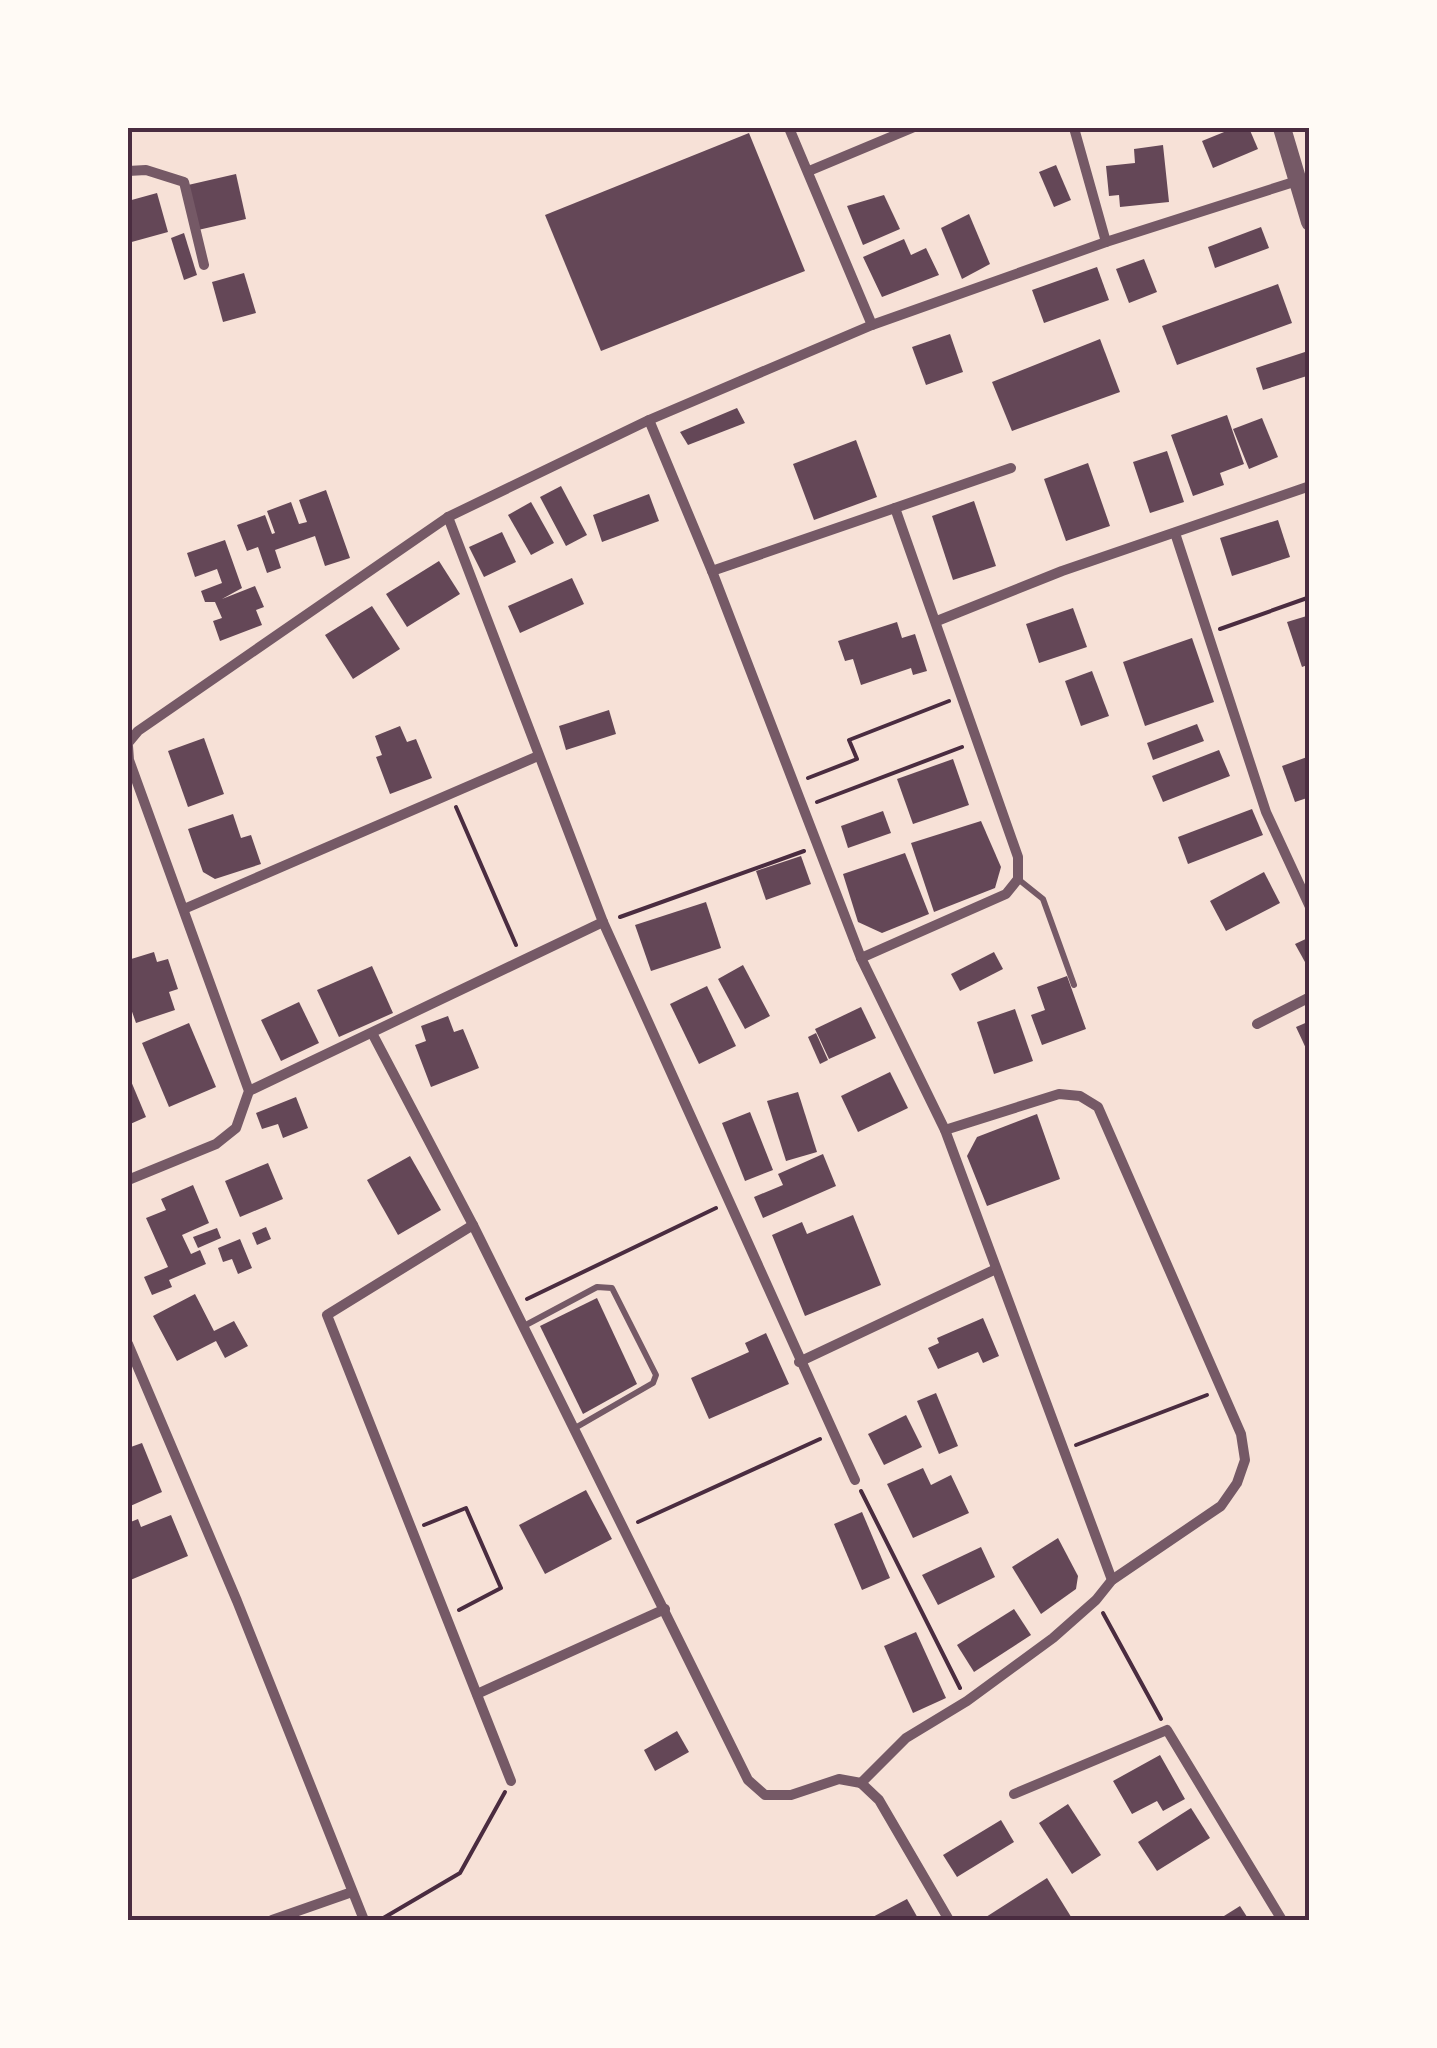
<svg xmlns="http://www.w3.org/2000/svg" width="1437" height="2048" viewBox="0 0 1437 2048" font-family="Lato,sans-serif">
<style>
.building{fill:#644757}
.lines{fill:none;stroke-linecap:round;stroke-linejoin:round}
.path{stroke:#4a2c40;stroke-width:4}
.service{stroke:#755966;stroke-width:6}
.minor{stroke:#755966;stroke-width:10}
.tertiary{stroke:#755966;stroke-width:18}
.neatline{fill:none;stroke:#4a2c40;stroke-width:4}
</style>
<rect width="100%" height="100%" fill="#f7e1d7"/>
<g class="building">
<polygon points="1234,128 1249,128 1258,149 1213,168 1202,141"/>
<polygon points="749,133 805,271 601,351 545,215"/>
<polygon points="1163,145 1169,202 1120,207 1119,195 1109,196 1106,166 1135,163 1134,149"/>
<polygon points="1056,165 1071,200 1054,207 1039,172"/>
<polygon points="236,174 246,219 198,230 188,185"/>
<polygon points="157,193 168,232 128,243 128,201"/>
<polygon points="884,195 900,229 863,245 847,206"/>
<polygon points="969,214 990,264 962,279 941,228"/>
<polygon points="1261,227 1269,248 1215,268 1208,247"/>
<polygon points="184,233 197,275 184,280 171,238"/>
<polygon points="904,239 911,255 926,248 939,275 882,297 863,257"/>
<polygon points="1144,259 1157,292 1129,303 1116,269"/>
<polygon points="1097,267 1109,300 1044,323 1032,290"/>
<polygon points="244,273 256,313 223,322 212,282"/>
<polygon points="1278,284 1292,323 1177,365 1162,326"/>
<polygon points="950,334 963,372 926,385 912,347"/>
<polygon points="1100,339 1120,392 1012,431 992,382"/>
<polygon points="1308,351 1310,375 1263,390 1256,368"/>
<polygon points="737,408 745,423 688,445 680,432"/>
<polygon points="1227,415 1244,464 1220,473 1224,485 1193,496 1171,435"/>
<polygon points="1262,418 1278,457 1249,469 1233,429"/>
<polygon points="856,440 877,497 814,520 793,464"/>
<polygon points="1167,451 1184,502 1150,513 1133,462"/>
<polygon points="1088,463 1110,526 1066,541 1044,479"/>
<polygon points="561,486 587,535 566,546 540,497"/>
<polygon points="326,490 350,558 325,566 315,536 275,550 281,568 267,573 258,547 247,551 237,525 265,515 272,534 275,533 267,511 291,502 299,524 307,522 299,500"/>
<polygon points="649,494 659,521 602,542 593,515"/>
<polygon points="974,501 996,566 953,580 932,516"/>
<polygon points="531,502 554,543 531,555 508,515"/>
<polygon points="1278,520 1290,557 1232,576 1220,538"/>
<polygon points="502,532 516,562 484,577 469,547"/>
<polygon points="225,540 242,588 222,599 255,586 264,607 256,610 262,625 220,641 213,621 222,618 215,602 205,602 201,591 222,583 217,569 195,577 187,553"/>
<polygon points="439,561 460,594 407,627 386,594"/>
<polygon points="572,578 584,604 520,633 508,606"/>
<polygon points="372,606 400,649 353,679 325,635"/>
<polygon points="1073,608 1087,647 1039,663 1026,624"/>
<polygon points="1310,615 1310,664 1302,667 1287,622"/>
<polygon points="897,622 902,638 915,634 927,671 913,675 911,668 861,685 853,659 845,661 838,641"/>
<polygon points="1192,638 1214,702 1145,726 1123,662"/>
<polygon points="1092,671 1109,716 1081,726 1065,681"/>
<polygon points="609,710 616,734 566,750 559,726"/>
<polygon points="1197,724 1204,741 1153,760 1147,743"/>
<polygon points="400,726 407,742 416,739 432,778 390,794 376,757 382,755 375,736"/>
<polygon points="204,738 224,794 188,807 168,751"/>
<polygon points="1219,750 1230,776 1163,802 1152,776"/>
<polygon points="1310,756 1310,797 1295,802 1282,766"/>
<polygon points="953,759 969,805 913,824 897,779"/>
<polygon points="1252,809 1263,835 1188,864 1178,837"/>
<polygon points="883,811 891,833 848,848 841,826"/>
<polygon points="233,814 241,838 251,835 261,864 215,879 203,872 188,829"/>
<polygon points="981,821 1001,867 995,888 934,912 911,843"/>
<polygon points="905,853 929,914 882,933 858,922 843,874"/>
<polygon points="801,856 811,884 766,900 756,871"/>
<polygon points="1264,872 1280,903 1226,931 1210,901"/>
<polygon points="706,902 721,948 651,971 635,925"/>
<polygon points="1310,937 1310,971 1295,944"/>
<polygon points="154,952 157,962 168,959 178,989 169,992 175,1010 136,1023 130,1006 128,1007 128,960"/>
<polygon points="994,952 1003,969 960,991 951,974"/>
<polygon points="743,965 770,1016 745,1029 718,979"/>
<polygon points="372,966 393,1013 339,1037 317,990"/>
<polygon points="1067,976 1086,1029 1042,1045 1031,1015 1045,1010 1037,987"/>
<polygon points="707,986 736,1046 699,1064 670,1004"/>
<polygon points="299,1002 319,1043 281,1061 261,1020"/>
<polygon points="861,1007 876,1038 829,1059 815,1029"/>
<polygon points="1015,1009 1033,1061 994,1074 977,1022"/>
<polygon points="448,1016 454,1032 463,1029 479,1068 431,1087 415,1045 426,1041 421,1026"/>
<polygon points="1310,1021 1310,1057 1296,1027"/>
<polygon points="189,1023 216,1087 169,1107 142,1043"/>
<polygon points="816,1033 828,1060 820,1064 808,1037"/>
<polygon points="890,1072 908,1108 858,1132 841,1096"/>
<polygon points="128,1074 146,1117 128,1125"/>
<polygon points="798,1092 817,1152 786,1161 767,1101"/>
<polygon points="296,1097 308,1128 283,1138 278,1124 262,1129 256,1113"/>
<polygon points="750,1112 773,1170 745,1181 722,1123"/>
<polygon points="1037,1114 1060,1179 987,1206 967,1156 977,1137"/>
<polygon points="823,1154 836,1186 763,1218 754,1197 783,1185 778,1174"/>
<polygon points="410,1156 441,1210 398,1235 367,1180"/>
<polygon points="268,1163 283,1199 240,1217 225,1181"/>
<polygon points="193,1185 209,1223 182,1235 191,1254 200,1250 206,1264 169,1280 172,1287 152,1295 144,1277 168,1267 146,1218 166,1210 161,1199"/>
<polygon points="853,1215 881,1285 805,1316 772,1235 802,1222 807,1234"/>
<polygon points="266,1227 271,1239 257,1245 252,1233"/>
<polygon points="217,1228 221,1238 198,1248 193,1237"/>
<polygon points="240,1239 252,1268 238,1274 232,1259 223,1262 218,1248"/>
<polygon points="195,1294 214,1331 234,1321 248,1346 225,1358 216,1341 177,1361 153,1316"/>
<polygon points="597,1298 637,1384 583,1414 540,1326"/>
<polygon points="983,1318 999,1356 983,1363 978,1352 938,1369 928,1348 939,1343 937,1338"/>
<polygon points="766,1333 789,1384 709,1419 691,1378 749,1352 745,1343"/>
<polygon points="936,1393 958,1446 939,1454 917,1401"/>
<polygon points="906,1415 922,1447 884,1465 868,1434"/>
<polygon points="142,1443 162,1492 128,1507 128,1448"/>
<polygon points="923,1468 931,1485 951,1475 969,1513 913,1538 887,1484"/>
<polygon points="586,1490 612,1539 545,1574 519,1525"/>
<polygon points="862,1512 890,1578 862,1590 834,1524"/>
<polygon points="171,1515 188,1556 128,1581 128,1523 138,1519 141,1527"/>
<polygon points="1058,1538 1078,1576 1076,1589 1041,1614 1012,1567"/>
<polygon points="981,1547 995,1577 938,1605 922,1575"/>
<polygon points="1014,1609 1031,1635 974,1672 957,1645"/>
<polygon points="916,1632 946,1698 913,1713 884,1646"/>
<polygon points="677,1731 689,1752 655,1771 644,1750"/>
<polygon points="1160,1755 1185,1799 1163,1811 1157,1801 1132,1814 1113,1781"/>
<polygon points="1068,1804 1101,1855 1072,1874 1039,1823"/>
<polygon points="1191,1808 1210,1838 1157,1871 1138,1842"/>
<polygon points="1001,1820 1014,1842 957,1877 943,1855"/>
<polygon points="1047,1878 1073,1920 988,1920 986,1917"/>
<polygon points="907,1899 919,1920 867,1920"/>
<polygon points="1240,1906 1249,1920 1227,1920 1224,1916"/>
</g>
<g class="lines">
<g class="path">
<polyline points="1220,629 1310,597"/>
<polyline points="808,778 857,759 849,740 949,701"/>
<polyline points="817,802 962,747"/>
<polyline points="456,807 516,945"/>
<polyline points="620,917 804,851"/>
<polyline points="527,1299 716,1208"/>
<polyline points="1076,1445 1207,1395"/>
<polyline points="861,1491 960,1688"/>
<polyline points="638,1522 820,1439"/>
<polyline points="424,1525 466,1508 501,1588 459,1610"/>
<polyline points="1103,1613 1161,1719"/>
<polyline points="380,1920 460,1873 505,1792"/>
</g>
<g class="service">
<polyline points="1018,879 1043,899 1074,985"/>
<polyline points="524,1326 597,1287 612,1288 656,1375 653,1383 575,1428"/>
</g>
<g class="minor">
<polyline points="789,128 872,325"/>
<polyline points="1074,128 1106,242"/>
<polyline points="128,171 146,170 184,182 204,265"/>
<polyline points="809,171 912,128"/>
<polyline points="649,420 712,571 861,958 945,1130 1112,1580"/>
<polyline points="448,517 603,922 855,1480"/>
<polyline points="1175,533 1266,812 1310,907"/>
<polyline points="712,571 1011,468"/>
<polyline points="937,621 1062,571 1310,486"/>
<polyline points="128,743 138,731 448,517 649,420 872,325 1106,242 1297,181"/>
<polyline points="128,746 129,760 249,1091 236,1128 216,1144 128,1180"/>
<polyline points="184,909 538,756"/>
<polyline points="861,958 1006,894 1018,879 1018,857 895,508"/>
<polyline points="1257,1024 1310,997"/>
<polyline points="372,1033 473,1225 748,1780 765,1795 791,1795 839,1779 861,1783"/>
<polyline points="249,1091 603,922"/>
<polyline points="473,1225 327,1315 511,1781"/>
<polyline points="128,1344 237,1601 364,1920"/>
<polyline points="799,1362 996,1269"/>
<polyline points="477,1694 665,1609"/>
<polyline points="861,1783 906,1738 967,1701 1053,1638 1096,1600 1112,1580 1221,1506 1237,1483 1245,1460 1241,1434 1098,1107 1080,1096 1059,1094 945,1130"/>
<polyline points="861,1783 879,1800 949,1920"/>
<polyline points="1014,1794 1167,1730 1282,1920"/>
<polyline points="272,1920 352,1892"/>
</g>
<polyline class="tertiary" points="1282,128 1310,222"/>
</g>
<rect width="1437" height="2048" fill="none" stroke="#fffaf5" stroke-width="260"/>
<rect x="130" y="130" width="1177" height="1788" class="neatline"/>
</svg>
